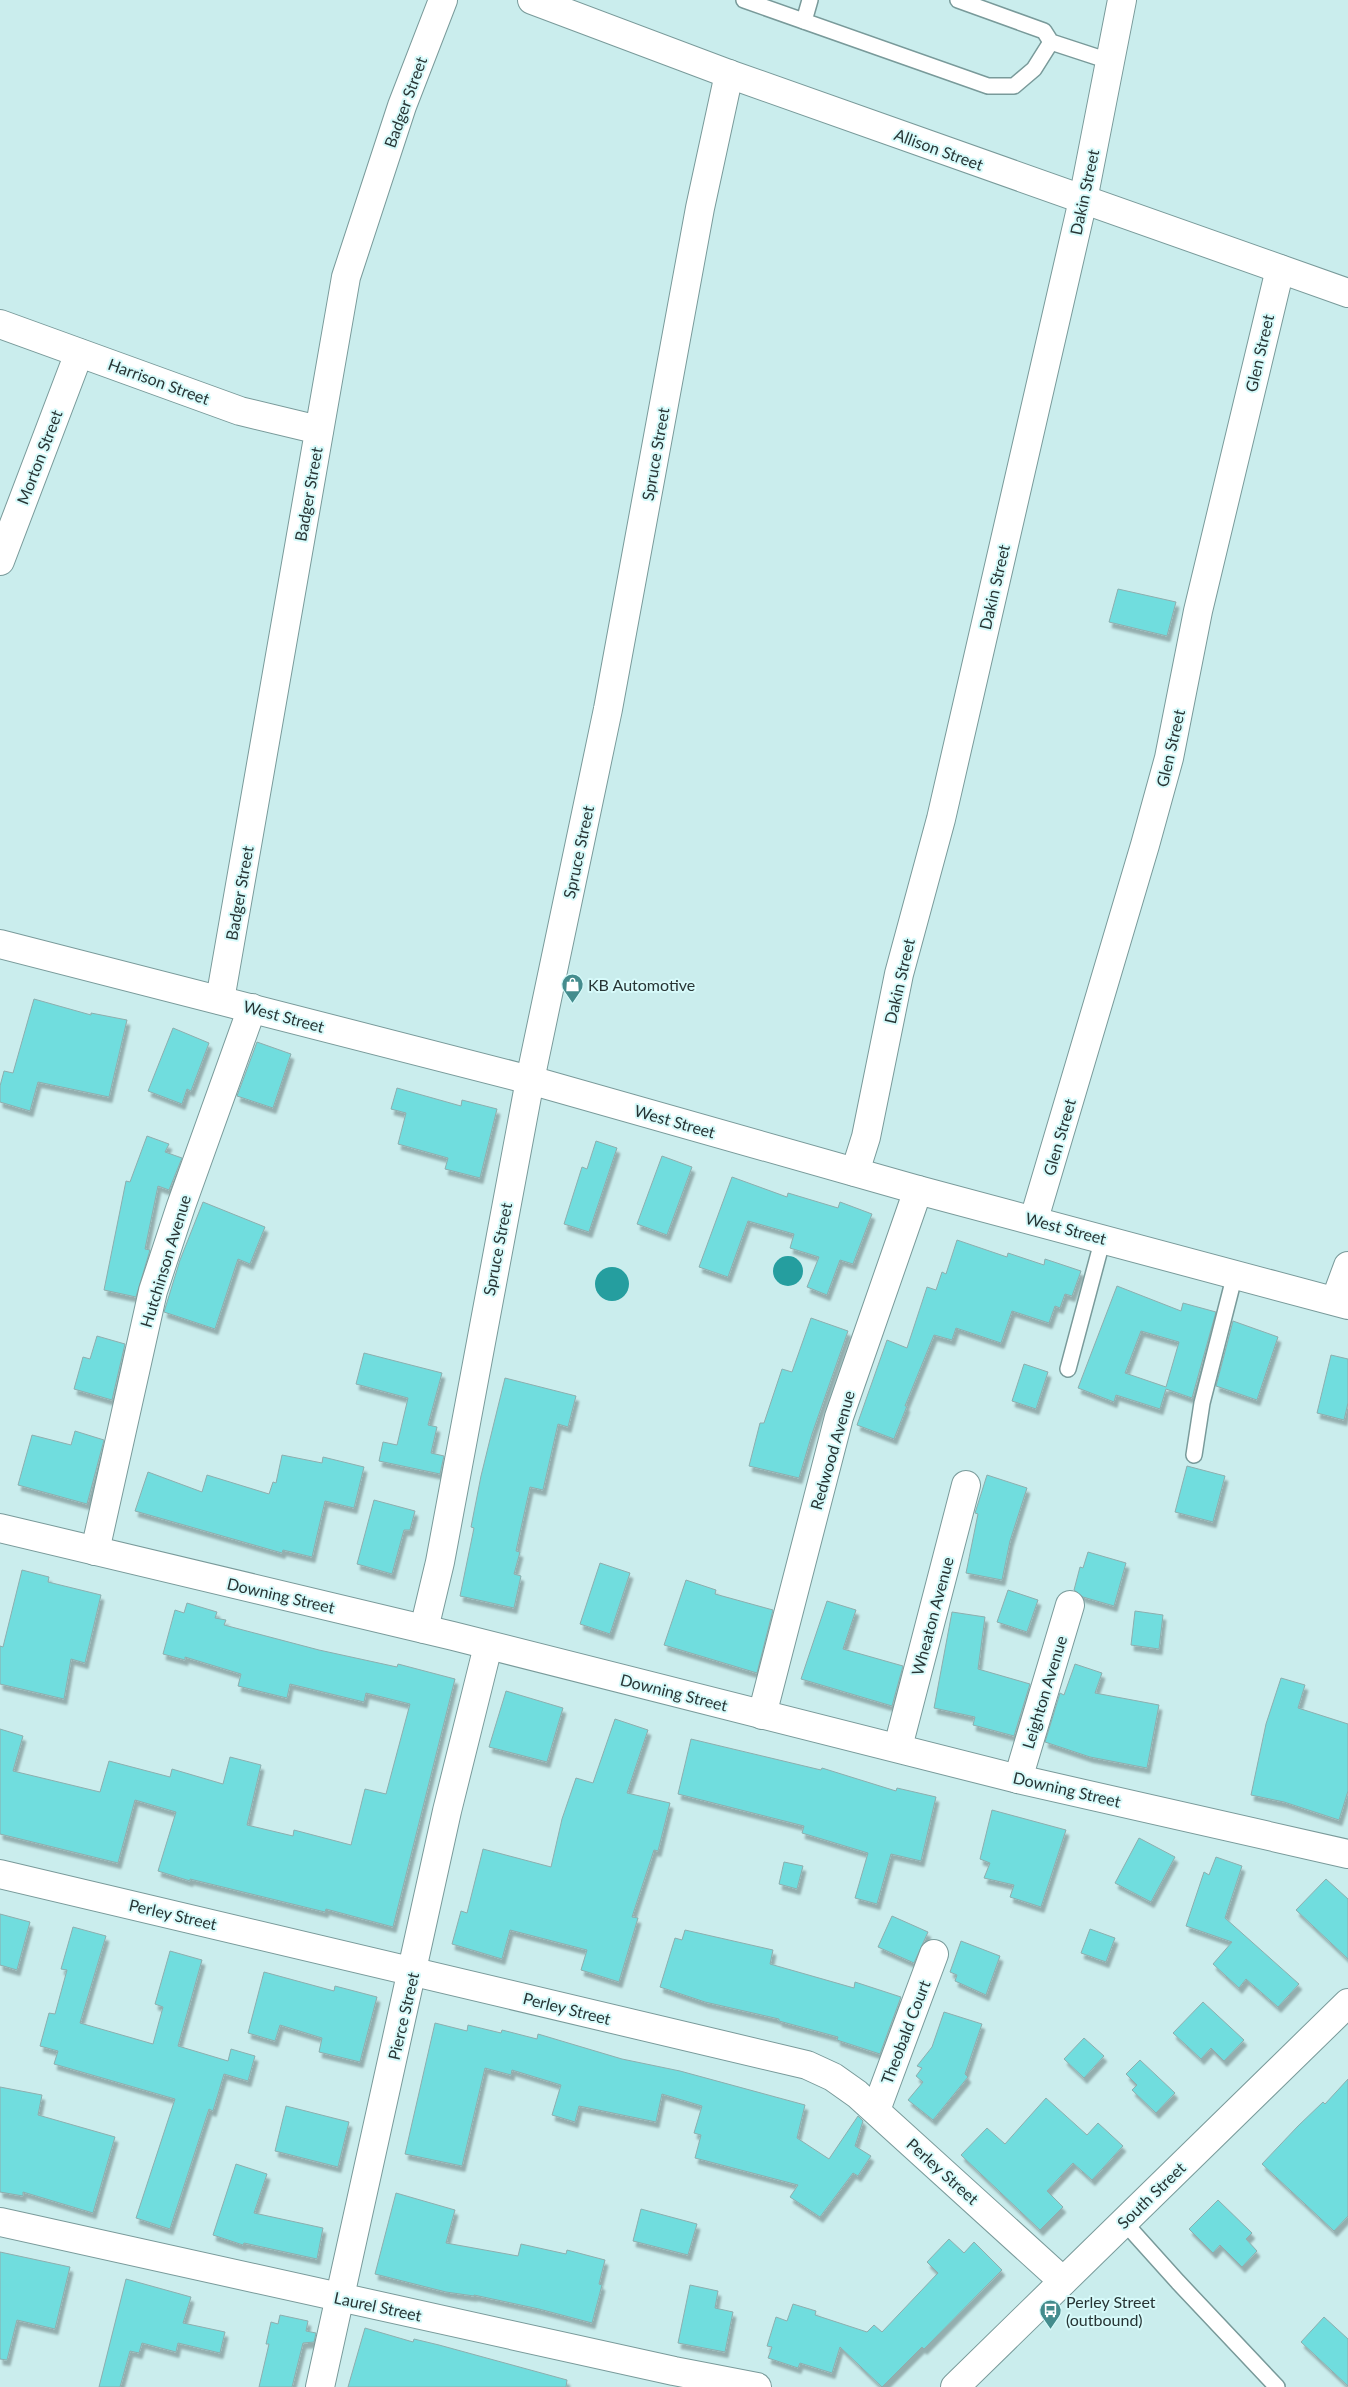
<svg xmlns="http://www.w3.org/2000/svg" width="1348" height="2387" viewBox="0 0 1348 2387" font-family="Lato,sans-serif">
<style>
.water{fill:#259e9f}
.building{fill:#70ddde;stroke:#8daeae;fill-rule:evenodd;filter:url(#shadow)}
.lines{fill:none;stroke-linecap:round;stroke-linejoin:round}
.service-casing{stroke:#799a9a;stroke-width:18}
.minor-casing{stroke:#799a9a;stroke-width:30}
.tertiary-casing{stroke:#799a9a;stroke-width:30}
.secondary-casing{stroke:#799a9a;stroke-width:30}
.service{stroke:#fff;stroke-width:15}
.minor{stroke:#fff;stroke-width:28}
.tertiary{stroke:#fff;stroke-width:28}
.secondary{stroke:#fff;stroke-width:28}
.labels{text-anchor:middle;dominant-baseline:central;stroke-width:4;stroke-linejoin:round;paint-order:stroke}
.street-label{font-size:16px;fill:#273535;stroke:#d7fafa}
.poi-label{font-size:16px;fill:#273535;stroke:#d7fafa;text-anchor:start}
</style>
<defs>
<filter id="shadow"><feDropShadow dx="3" dy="5.5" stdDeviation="1" flood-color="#0004"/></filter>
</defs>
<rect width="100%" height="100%" fill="#caeded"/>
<g class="water">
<circle cx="788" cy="1271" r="15"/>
<circle cx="612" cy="1284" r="17"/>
</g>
<g class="building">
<polygon points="1118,589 1176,602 1167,636 1109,622"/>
<polygon points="34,999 91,1015 91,1013 127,1020 109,1097 38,1082 30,1111 0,1102 0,1086 4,1071 13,1073"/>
<polygon points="173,1028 209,1043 191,1091 187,1089 182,1104 148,1091"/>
<polygon points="257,1042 291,1054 273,1108 237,1096"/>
<polygon points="397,1088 461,1106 462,1100 497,1109 480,1178 445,1169 448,1158 398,1144 406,1113 391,1109"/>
<polygon points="147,1136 169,1144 165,1152 182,1158 169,1190 158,1186 145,1249 150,1250 136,1297 104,1290 126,1181 130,1182"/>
<polygon points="596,1141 617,1148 589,1232 564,1224 582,1167 587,1169"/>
<polygon points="662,1156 692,1167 667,1235 637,1224"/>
<polygon points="732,1177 787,1197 788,1193 838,1208 840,1202 872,1214 853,1264 840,1260 827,1295 807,1287 819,1257 790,1248 794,1234 748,1221 728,1277 699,1267"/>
<polygon points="203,1202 265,1227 250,1264 238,1259 215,1329 164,1312 180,1260"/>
<polygon points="957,1240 1007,1257 1008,1253 1044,1265 1045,1259 1081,1271 1072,1296 1065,1294 1060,1308 1055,1306 1049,1323 1012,1311 1001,1343 956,1328 952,1340 934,1335 905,1406 907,1406 894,1439 857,1425 887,1340 907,1348 927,1287 936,1290 942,1272 946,1274"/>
<path d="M1117,1286L1181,1311L1183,1303L1216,1312L1192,1398L1166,1389L1160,1409L1116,1395L1114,1402L1078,1388ZM1141,1331L1179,1342L1166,1387L1125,1373Z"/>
<polygon points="811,1318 848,1331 812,1434 799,1478 749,1466 760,1423 764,1423 782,1369 792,1372"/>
<polygon points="1233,1321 1278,1337 1257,1400 1216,1386"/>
<polygon points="97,1336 125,1344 112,1400 74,1389 83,1357 90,1359"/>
<polygon points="364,1353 442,1373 428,1425 437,1427 431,1453 444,1456 440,1474 379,1461 383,1442 397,1445 408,1398 356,1384"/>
<polygon points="1331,1355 1348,1359 1348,1403 1344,1420 1317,1413"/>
<polygon points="1024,1364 1048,1372 1036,1409 1012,1401"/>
<polygon points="505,1378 576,1396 568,1427 558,1424 543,1490 530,1487 516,1551 520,1552 514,1574 521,1576 514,1608 460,1596 474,1528 471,1527 481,1476"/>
<polygon points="75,1431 104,1440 87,1504 18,1485 32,1435 71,1445"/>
<polygon points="282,1455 322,1463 323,1457 364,1467 354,1508 325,1501 312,1557 283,1550 282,1553 135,1511 148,1472 202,1492 207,1475 269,1494 273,1482 276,1483"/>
<polygon points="1187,1466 1225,1476 1213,1522 1175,1512"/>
<polygon points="987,1475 1027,1488 1010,1541 1002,1580 966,1573 978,1514 975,1513"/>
<polygon points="374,1500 415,1511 410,1530 404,1530 392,1574 357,1564"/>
<polygon points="1088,1552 1126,1563 1114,1606 1083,1597 1074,1590 1080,1567 1083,1568"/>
<polygon points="600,1563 630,1573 610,1634 580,1624"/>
<polygon points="22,1570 49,1577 48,1582 101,1595 85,1663 71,1659 64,1699 0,1684 0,1646 3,1647"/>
<polygon points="686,1580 716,1590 715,1594 773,1610 757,1673 664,1645"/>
<polygon points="1008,1590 1038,1600 1027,1632 997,1622"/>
<polygon points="827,1601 856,1610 843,1649 903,1666 892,1706 801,1679"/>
<polygon points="187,1603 217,1612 215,1618 226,1620 224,1625 319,1650 397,1667 398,1664 455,1679 393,1927 326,1909 325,1912 190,1879 190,1881 158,1871 176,1812 135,1800 118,1863 0,1834 0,1729 23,1736 13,1771 100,1792 109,1761 170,1777 172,1769 223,1784 230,1757 261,1765 247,1825 293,1836 294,1830 351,1845 365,1789 386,1794 410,1704 366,1693 364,1702 290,1684 287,1698 238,1686 241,1674 185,1657 185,1660 163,1654 175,1610 184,1613"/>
<polygon points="1135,1611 1163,1615 1159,1649 1131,1645"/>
<polygon points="952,1612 985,1617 978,1669 1030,1684 1014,1736 973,1725 975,1717 934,1708"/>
<polygon points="1075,1664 1102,1673 1095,1693 1159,1705 1147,1768 1090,1757 1045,1742 1060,1693 1064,1695"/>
<polygon points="1281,1678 1305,1685 1298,1708 1348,1724 1348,1791 1339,1820 1284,1802 1251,1795 1266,1724"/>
<polygon points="506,1691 563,1708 547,1762 489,1747"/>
<polygon points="615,1719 648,1730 627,1793 670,1803 658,1851 654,1850 632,1917 638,1918 619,1982 581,1970 587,1950 510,1930 502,1959 452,1944 461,1911 467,1913 483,1849 551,1867 562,1819 576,1778 593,1783"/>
<polygon points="691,1739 821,1770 822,1768 896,1791 897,1788 936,1797 921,1861 891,1854 877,1904 855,1898 868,1853 802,1833 804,1826 678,1794"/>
<polygon points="992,1810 1066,1830 1041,1907 1010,1897 1014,1885 984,1878 990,1863 980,1859"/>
<polygon points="1139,1838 1175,1857 1151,1902 1115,1883"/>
<polygon points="1216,1857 1242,1866 1225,1918 1299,1984 1278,2007 1246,1979 1239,1988 1213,1964 1232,1942 1186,1926 1204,1872 1209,1875"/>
<polygon points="784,1862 803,1866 797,1889 779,1884"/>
<polygon points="1326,1879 1348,1899 1348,1959 1296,1910"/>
<polygon points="0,1914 30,1922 17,1970 0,1965"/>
<polygon points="892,1916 928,1932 914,1963 878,1947"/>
<polygon points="73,1927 106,1936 80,2023 153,2044 163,2007 155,2004 170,1951 202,1960 178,2046 228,2061 231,2049 255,2056 248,2081 224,2074 213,2111 209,2109 170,2229 136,2218 175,2099 54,2064 58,2051 40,2046 49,2013 55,2014 67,1970 61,1969"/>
<polygon points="1090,1929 1115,1938 1106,1962 1081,1953"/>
<polygon points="685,1930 773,1950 770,1964 854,1988 855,1982 901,1997 880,2054 837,2040 838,2037 779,2021 779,2019 705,2002 660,1987 675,1938 682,1940"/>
<polygon points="961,1941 1000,1956 986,1995 955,1981 957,1975 950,1972"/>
<polygon points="264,1972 334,1991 335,1986 377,1997 360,2062 319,2052 322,2038 280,2025 275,2041 248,2033"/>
<polygon points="1203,2002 1244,2040 1224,2061 1211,2048 1201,2059 1173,2033"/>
<polygon points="944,2012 982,2024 965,2074 968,2077 933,2120 908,2100 923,2082 916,2076 922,2068 917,2066 932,2047"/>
<polygon points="435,2023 467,2031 468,2025 501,2033 502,2030 537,2039 538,2034 622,2059 680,2071 805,2105 797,2138 829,2159 858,2116 863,2121 855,2146 871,2156 858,2176 853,2173 820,2217 790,2197 798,2185 695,2158 701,2135 694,2133 702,2106 662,2094 656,2122 579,2106 575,2122 552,2115 561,2085 512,2070 511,2075 485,2068 462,2166 405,2154"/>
<polygon points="1084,2038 1104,2056 1084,2078 1064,2059"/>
<polygon points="1140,2060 1175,2093 1156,2113 1132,2090 1137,2085 1126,2074"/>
<polygon points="1348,2079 1348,2216 1334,2231 1262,2164 1298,2126 1323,2102 1325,2104"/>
<polygon points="0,2087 42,2095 38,2115 115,2137 93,2213 23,2192 23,2196 0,2192"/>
<polygon points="1046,2098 1087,2135 1098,2123 1123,2146 1092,2180 1073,2163 1047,2191 1063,2207 1040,2230 961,2155 987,2128 1005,2144"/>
<polygon points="286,2106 349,2122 338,2167 275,2151"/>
<polygon points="236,2164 267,2174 254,2213 323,2228 317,2259 244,2243 243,2245 213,2235"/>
<polygon points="396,2193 455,2210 446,2243 518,2256 521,2244 566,2254 567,2250 605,2260 599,2284 602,2285 592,2323 539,2309 474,2295 474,2296 446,2292 375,2274"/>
<polygon points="1218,2200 1252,2233 1246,2239 1257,2251 1242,2267 1220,2245 1213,2253 1189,2229"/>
<polygon points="641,2209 697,2224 688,2255 633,2241"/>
<polygon points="949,2239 964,2253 974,2242 1002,2270 924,2349 922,2347 882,2387 840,2347 832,2373 800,2363 798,2368 768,2358 772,2347 767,2346 776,2317 787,2321 793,2304 816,2311 815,2315 867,2332 874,2325 882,2332 938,2273 927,2262"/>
<polygon points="0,2252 70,2267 55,2329 17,2320 7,2360 0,2359"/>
<polygon points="126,2279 191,2297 183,2323 225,2332 220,2353 178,2343 176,2352 142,2343 139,2353 130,2351 120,2387 99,2387"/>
<polygon points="690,2285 718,2291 715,2308 733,2312 725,2352 678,2343"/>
<polygon points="280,2315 308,2321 306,2331 316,2333 314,2342 303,2343 292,2387 259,2387 269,2344 266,2344 271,2322 278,2324"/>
<polygon points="1324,2317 1348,2339 1348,2386 1301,2342"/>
<polygon points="365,2328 413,2342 414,2339 439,2345 567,2380 566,2387 348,2387"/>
</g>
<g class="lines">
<defs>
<g id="service">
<polyline points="744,0 988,86 1014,86 1034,69 1051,42"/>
<polyline points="958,0 1044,31 1051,42 1109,61"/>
<polyline points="804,21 810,0"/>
<polyline points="1068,1369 1103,1238"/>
<polyline points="1194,1455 1202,1403 1235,1274"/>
<polyline points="1124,2222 1178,2282 1277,2387"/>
</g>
<g id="minor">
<polyline points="0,324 240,411 319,430"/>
<polyline points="0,561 79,353"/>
<polyline points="220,1000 346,277 402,106 443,0"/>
<polyline points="855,1172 866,1137 899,974 941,819 1083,200 1122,0"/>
<polyline points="1034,1219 1145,845 1169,758 1198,611 1280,269"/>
<polyline points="1335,1301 1348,1266"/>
<polyline points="0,1528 453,1636 1018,1779 1348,1854"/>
<polyline points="95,1551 153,1291 181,1206 252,1008"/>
<polyline points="424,1629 440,1562 530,1080 608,709 700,208 729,74"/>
<polyline points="762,1715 839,1417 918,1190"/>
<polyline points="898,1747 966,1485"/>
<polyline points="1018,1779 1070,1605"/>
<polyline points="0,1874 807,2065 833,2077 857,2094 1063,2281"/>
<polyline points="876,2110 934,1954"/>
<polyline points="0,2222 674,2371 757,2387"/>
<polyline points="320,2387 447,1811 488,1646"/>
</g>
<g id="tertiary">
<polyline points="532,0 729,74 1348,293"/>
<polyline points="0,944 530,1080 918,1190 1348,1305"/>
</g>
<polyline id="secondary" points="955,2387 1348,2003"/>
</defs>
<use href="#service" class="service-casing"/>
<use href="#minor" class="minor-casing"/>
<use href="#tertiary" class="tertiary-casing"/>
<use href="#secondary" class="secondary-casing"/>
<use href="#service" class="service"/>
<use href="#minor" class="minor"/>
<use href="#tertiary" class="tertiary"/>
<use href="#secondary" class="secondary"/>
</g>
<defs>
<symbol id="shop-pin" viewBox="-11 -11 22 30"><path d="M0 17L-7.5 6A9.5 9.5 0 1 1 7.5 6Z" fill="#448c8d" stroke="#d7fafa"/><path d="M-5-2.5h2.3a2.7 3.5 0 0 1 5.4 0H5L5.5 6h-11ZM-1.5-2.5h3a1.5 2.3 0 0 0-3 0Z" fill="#fff"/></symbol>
<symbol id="bus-pin" viewBox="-11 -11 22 30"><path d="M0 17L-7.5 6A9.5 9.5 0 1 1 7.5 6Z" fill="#448c8d" stroke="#d7fafa"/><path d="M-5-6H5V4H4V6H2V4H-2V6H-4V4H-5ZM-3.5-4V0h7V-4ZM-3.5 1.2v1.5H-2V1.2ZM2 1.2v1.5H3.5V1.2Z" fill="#fff"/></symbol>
</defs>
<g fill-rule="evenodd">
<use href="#shop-pin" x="560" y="972" width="25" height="34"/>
<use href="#bus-pin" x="1038" y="2298" width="25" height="34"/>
</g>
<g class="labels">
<g class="street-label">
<text transform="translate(405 102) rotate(-70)">Badger Street</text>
<text transform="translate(939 149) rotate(20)">Allison Street</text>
<text transform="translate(1084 192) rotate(-78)">Dakin Street</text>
<text transform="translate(1259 353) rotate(-77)">Glen Street</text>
<text transform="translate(159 381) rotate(20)">Harrison Street</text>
<text transform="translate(655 454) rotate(-80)">Spruce Street</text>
<text transform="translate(39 457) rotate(-69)">Morton Street</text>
<text transform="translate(308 494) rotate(-80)">Badger Street</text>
<text transform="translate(994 587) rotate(-77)">Dakin Street</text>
<text transform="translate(1170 748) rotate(-77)">Glen Street</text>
<text transform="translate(578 852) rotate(-78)">Spruce Street</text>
<text transform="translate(239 893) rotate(-80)">Badger Street</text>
<text transform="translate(899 981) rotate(-77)">Dakin Street</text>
<text transform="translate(284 1016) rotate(15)">West Street</text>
<text transform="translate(675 1121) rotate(16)">West Street</text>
<text transform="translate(1059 1137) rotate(-74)">Glen Street</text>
<text transform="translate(1066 1228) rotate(15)">West Street</text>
<text transform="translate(497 1249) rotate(-79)">Spruce Street</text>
<text transform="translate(165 1261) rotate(-73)">Hutchinson Avenue</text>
<text transform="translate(832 1450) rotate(-74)">Redwood Avenue</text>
<text transform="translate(281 1595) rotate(13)">Downing Street</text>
<text transform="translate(932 1616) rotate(-75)">Wheaton Avenue</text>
<text transform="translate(674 1692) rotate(14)">Downing Street</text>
<text transform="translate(1044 1692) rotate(-73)">Leighton Avenue</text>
<text transform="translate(1067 1789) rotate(13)">Downing Street</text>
<text transform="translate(173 1914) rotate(13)">Perley Street</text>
<text transform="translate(567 2008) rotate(14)">Perley Street</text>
<text transform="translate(403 2016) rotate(-77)">Pierce Street</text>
<text transform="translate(905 2032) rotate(-69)">Theobald Court</text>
<text transform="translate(943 2171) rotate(42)">Perley Street</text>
<text transform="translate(1151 2195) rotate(-44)">South Street</text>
<text transform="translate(378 2306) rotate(12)">Laurel Street</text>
</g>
<g class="poi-label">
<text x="588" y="984">KB Automotive</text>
<text x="1066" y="2301">Perley Street<tspan x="1066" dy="18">(outbound)</tspan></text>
</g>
</g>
</svg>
